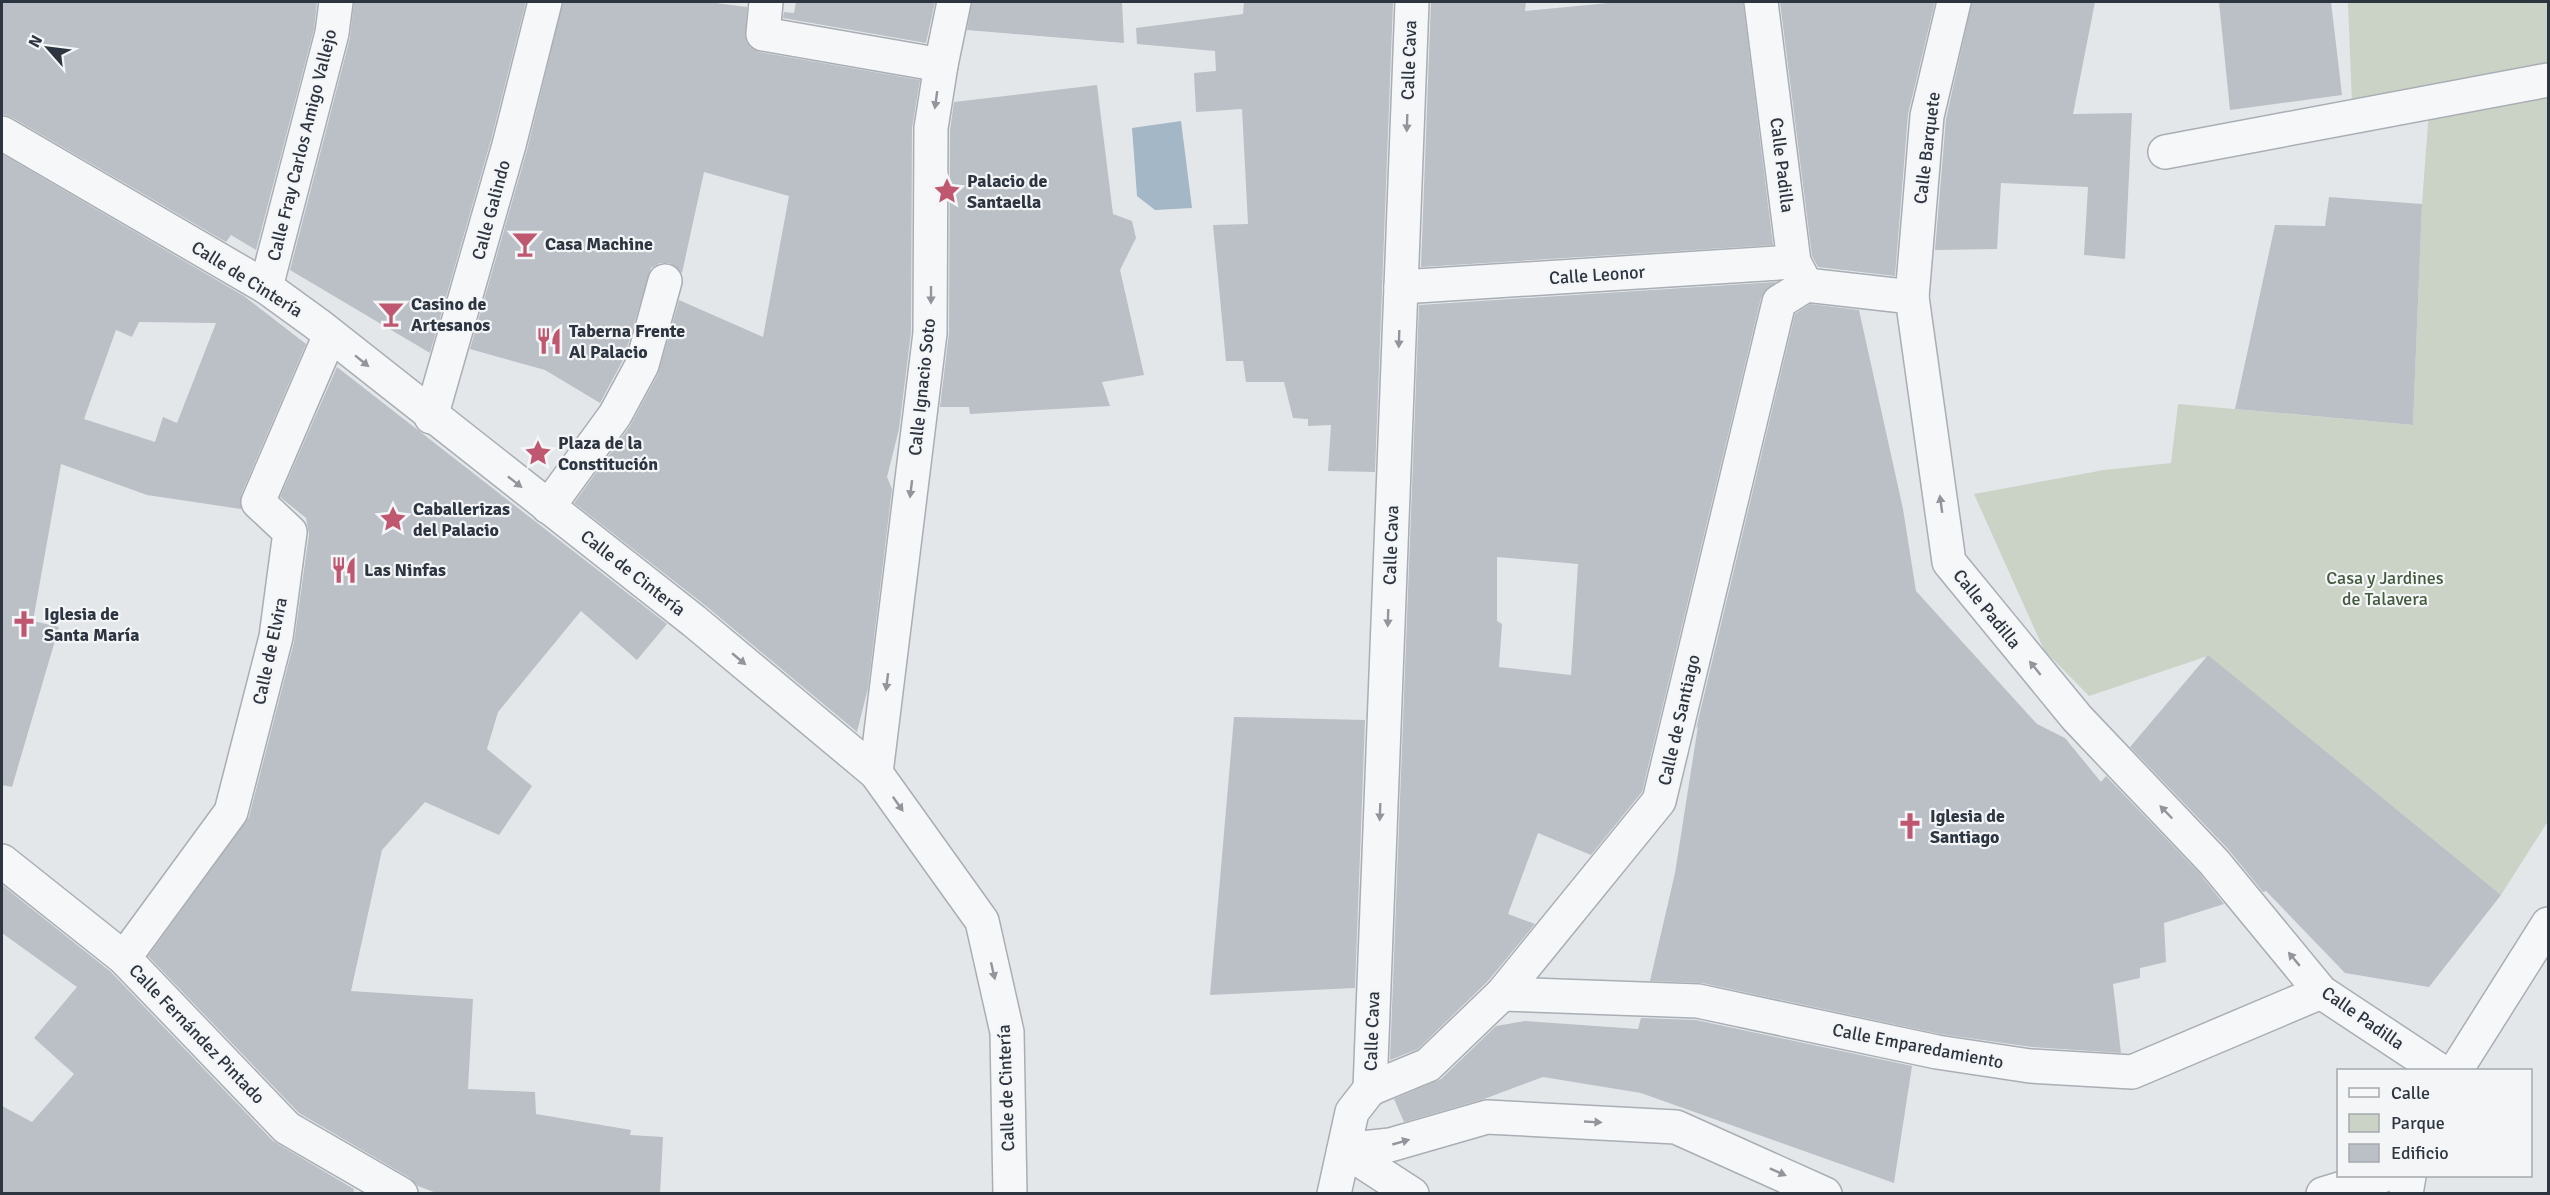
<svg xmlns="http://www.w3.org/2000/svg" width="2550" height="1195" viewBox="0 0 2550 1195" font-family="Signika,sans-serif">
<style>
.green{fill:#cad3c6}
.water{fill:#a3b7c6}
.building{fill:#bbc0c6;fill-rule:evenodd}
.lines{fill:none;stroke-linecap:round;stroke-linejoin:round}
.minor-casing{stroke:#a9aeb4;stroke-width:36}
.minor{stroke:#f6f7f9;stroke-width:33}
.oneway{fill:#92969c}
.labels{text-anchor:middle;dominant-baseline:central;stroke-width:4.5;stroke-linejoin:round;paint-order:stroke}
.street-label{font-size:18px;fill:#2d3640;stroke:#f3f5f7}
.poi-label{font-size:18px;font-weight:bold;fill:#2d3640;stroke:#f3f5f7;text-anchor:start}
.park-label{font-size:18px;fill:#445a3c;stroke:#f3f5f7}
</style>
<rect width="100%" height="100%" fill="#e3e7ea"/>
<g class="green">
<polygon points="2348,2 2548,2 2548,68 2352,105"/>
<polygon points="2548,88 2548,821 2501,895 2208,656 2089,696 2044,650 1974,494 2104,470 2171,463 2178,404 2413,425 2422,204 2429,110"/>
</g>
<polygon class="water" points="1181,121 1192,208 1155,210 1137,196 1132,128"/>
<g class="building">
<polygon points="2,2 317,2 314,29 256,250 231,235 226,242 11,117 2,114"/>
<polygon points="354,2 526,2 491,140 430,353 290,270 350,38"/>
<polygon points="563,2 708,2 747,7 746,41 751,48 759,52 920,80 912,128 911,332 899,429 887,477 892,489 868,688 857,732 706,606 574,503 630,426 658,374 679,300 763,337 789,196 704,172 682,273 669,263 660,263 651,268 624,358 600,403 545,370 470,349 527,150"/>
<polygon points="796,2 935,2 926,43 783,18 784,12 794,13"/>
<polygon points="972,2 1122,2 1124,43 967,30"/>
<polygon points="1244,2 1393,2 1375,472 1328,471 1331,425 1308,426 1308,419 1293,418 1284,382 1246,382 1243,361 1226,361 1213,225 1248,224 1242,109 1196,112 1194,73 1216,71 1215,51 1137,44 1136,28 1243,14"/>
<polygon points="1431,2 1526,2 1525,11 1619,2 1743,2 1773,245 1421,267"/>
<polygon points="1780,2 1935,2 1908,114 1895,276 1818,267 1812,256"/>
<polygon points="1972,2 2095,2 2073,114 2132,113 2125,259 2084,255 2088,187 2001,183 1997,249 1935,250 1946,119"/>
<polygon points="2219,2 2331,2 2342,95 2230,110"/>
<polygon points="1097,85 1113,214 1132,221 1136,238 1120,270 1144,375 1102,382 1110,406 970,414 969,407 940,407 949,333 950,130 954,102"/>
<path d="M2,154L244,296L306,344L241,495V509L147,495L61,464L33,621L59,627L12,787L2,785ZM139,322L216,323L177,423L163,417L155,442L84,419L116,330L132,337Z"/>
<polygon points="2329,197 2422,204 2413,425 2235,409 2275,225 2325,226"/>
<path d="M1776,282L1761,298L1642,792L1591,855L1538,833L1508,914L1535,924L1488,981L1418,1049L1390,1060L1419,305ZM1497,557L1578,564L1571,675L1499,667L1502,624L1497,621Z"/>
<polygon points="1810,304 1859,310 1903,509 1916,591 2037,724 2065,738 2101,782 2106,776 2200,874 2224,904 2164,923 2166,962 2140,968 2140,978 2113,984 2121,1053 2032,1047 1940,1034 1702,983 1650,981 1675,873 1698,726 1696,729 1795,314"/>
<polygon points="337,367 667,624 637,660 581,611 498,712 487,749 532,786 499,835 425,802 382,850 351,991 473,999 468,1089 535,1092 536,1114 631,1130 630,1135 663,1137 660,1194 439,1194 418,1186 410,1178 299,1113 148,956 249,817 294,642 309,534 306,518 280,497"/>
<polygon points="2208,655 2501,895 2429,987 2345,973 2266,891 2263,892 2228,849 2130,747"/>
<polygon points="1234,717 1365,720 1355,988 1210,995"/>
<polygon points="2,885 111,972 273,1141 354,1189 353,1194 2,1194 2,1106 32,1122 74,1074 34,1038 77,987 2,933"/>
<polygon points="1641,1018 1696,1020 1912,1066 1894,1183 1641,1093 1543,1077 1484,1099 1404,1122 1394,1099 1441,1079 1496,1026 1525,1021 1638,1029"/>
</g>
<g class="lines">
<defs>
<g id="minor">
<polyline points="766,2 763,34 941,65"/>
<polyline points="1761,2 1794,262 1806,285 1912,297 1949,562 2077,718 2214,862 2321,992 2439,1070"/>
<polyline points="2,133 266,287 317,324 694,621 876,773 982,921 1007,1032 1010,1194"/>
<polyline points="2165,152 2548,80"/>
<polyline points="266,287 332,33 336,2"/>
<polyline points="1401,287 1794,262"/>
<polyline points="1912,297 1927,116 1954,2"/>
<polyline points="431,417 509,145 545,2"/>
<polyline points="548,507 615,415 642,365 665,281"/>
<polyline points="876,773 930,333 931,128 941,65 954,2"/>
<polyline points="2,861 124,958 287,1128 401,1194"/>
<polyline points="124,958 231,812 276,637 290,532 258,502 330,335"/>
<polyline points="1502,994 1698,1001 1937,1052 2030,1066 2132,1072 2321,992"/>
<polyline points="2456,1070 2548,924"/>
<polyline points="1370,1089 1412,2"/>
<polyline points="1370,1089 1428,1065 1502,994 1659,801 1779,302 1806,285"/>
<polyline points="1344,1150 1390,1145 1487,1117 1676,1127 1825,1194"/>
<polyline points="1344,1150 1412,1194"/>
<polyline points="1334,1194 1352,1112 1370,1089"/>
<polyline points="2323,1194 2382,1176"/>
<polyline points="2406,1194 2409,1176"/>
</g>
</defs>
<use href="#minor" class="minor-casing"/>
<use href="#minor" class="minor"/>
</g>
<defs><path id="oneway-solid" d="M-6-.8H1V-3.2L6.5 0L1 3.2V.8H-6Z" transform="scale(1.5)"/></defs>
<g class="oneway">
<use href="#oneway-solid" transform="translate(936 100) rotate(98)"/>
<use href="#oneway-solid" transform="translate(1407 123) rotate(92)"/>
<use href="#oneway-solid" transform="translate(931 295) rotate(90)"/>
<use href="#oneway-solid" transform="translate(1399 339) rotate(92)"/>
<use href="#oneway-solid" transform="translate(362 361) rotate(39)"/>
<use href="#oneway-solid" transform="translate(515 482) rotate(38)"/>
<use href="#oneway-solid" transform="translate(911 489) rotate(97)"/>
<use href="#oneway-solid" transform="translate(1941 504) rotate(-98)"/>
<use href="#oneway-solid" transform="translate(1388 618) rotate(92)"/>
<use href="#oneway-solid" transform="translate(739 659) rotate(40)"/>
<use href="#oneway-solid" transform="translate(2035 668) rotate(-129)"/>
<use href="#oneway-solid" transform="translate(887 682) rotate(97)"/>
<use href="#oneway-solid" transform="translate(898 804) rotate(55)"/>
<use href="#oneway-solid" transform="translate(1380 812) rotate(92)"/>
<use href="#oneway-solid" transform="translate(2166 812) rotate(-134)"/>
<use href="#oneway-solid" transform="translate(2294 959) rotate(-130)"/>
<use href="#oneway-solid" transform="translate(993 971) rotate(77)"/>
<use href="#oneway-solid" transform="translate(1593 1122) rotate(3)"/>
<use href="#oneway-solid" transform="translate(1401 1142) rotate(-16)"/>
<use href="#oneway-solid" transform="translate(1778 1172) rotate(24)"/>
</g>
<defs>
<symbol id="sight-bare" viewBox="-9 -9 18 18"><path d="M0-6L1.8-2.2L6-1.7L2.9 1.2L3.7 5.4L0 3.3L-3.7 5.4L-2.9 1.2L-6-1.7L-1.8-2.2Z" fill="#c05770" stroke="#f3f5f7" stroke-width="2.5" paint-order="stroke"/></symbol>
<symbol id="bar-bare" viewBox="-9 -9 18 18"><path d="M-6-5H6L.8 .8V4.5H3.5V6h-7V4.5H-.8V.8Z" fill="#c05770" stroke="#f3f5f7" stroke-width="2.5" paint-order="stroke"/></symbol>
<symbol id="restaurant-bare" viewBox="-9 -9 18 18"><path d="M-5-6h1v4h1v-4h1v4h1v-4h1v5L-1.5 .5V6h-2V.5L-5-1ZM5-6V6H3V1.5H1.5Q1.5-4 5-6Z" fill="#c05770" stroke="#f3f5f7" stroke-width="2.5" paint-order="stroke"/></symbol>
<symbol id="church-bare" viewBox="-9 -9 18 18"><path d="M-1.2-6h2.4v3.5h3.3v2.4h-3.3V6h-2.4V-.1h-3.3v-2.4h3.3Z" fill="#c05770" stroke="#f3f5f7" stroke-width="2.5" paint-order="stroke"/></symbol>
</defs>
<g fill-rule="evenodd">
<use href="#sight-bare" x="928" y="172" width="38" height="38"/>
<use href="#bar-bare" x="506" y="225" width="38" height="38"/>
<use href="#bar-bare" x="372" y="295" width="38" height="38"/>
<use href="#restaurant-bare" x="530" y="322" width="38" height="38"/>
<use href="#sight-bare" x="519" y="434" width="38" height="38"/>
<use href="#sight-bare" x="374" y="500" width="38" height="38"/>
<use href="#restaurant-bare" x="325" y="551" width="38" height="38"/>
<use href="#church-bare" x="5" y="605" width="38" height="38"/>
<use href="#church-bare" x="1891" y="807" width="38" height="38"/>
</g>
<g class="labels">
<g class="street-label">
<text transform="translate(1409 60) rotate(-88)">Calle Cava</text>
<text transform="translate(302 145) rotate(-76)">Calle Fray Carlos Amigo Vallejo</text>
<text transform="translate(1927 148) rotate(-83)">Calle Barquete</text>
<text transform="translate(1782 165) rotate(83)">Calle Padilla</text>
<text transform="translate(491 210) rotate(-75)">Calle Galindo</text>
<text transform="translate(1597 275) rotate(-4)">Calle Leonor</text>
<text transform="translate(247 279) rotate(32)">Calle de Cintería</text>
<text transform="translate(922 387) rotate(-84)">Calle Ignacio Soto</text>
<text transform="translate(1391 545) rotate(-88)">Calle Cava</text>
<text transform="translate(633 573) rotate(38)">Calle de Cintería</text>
<text transform="translate(1987 609) rotate(51)">Calle Padilla</text>
<text transform="translate(270 651) rotate(-78)">Calle de Elvira</text>
<text transform="translate(1679 720) rotate(-77)">Calle de Santiago</text>
<text transform="translate(2363 1018) rotate(35)">Calle Padilla</text>
<text transform="translate(1372 1031) rotate(-88)">Calle Cava</text>
<text transform="translate(197 1034) rotate(46)">Calle Fernández Pintado</text>
<text transform="translate(1918 1046) rotate(11)">Calle Emparedamiento</text>
<text transform="translate(1006 1088) rotate(-92)">Calle de Cintería</text>
</g>
<g class="poi-label">
<text x="967" y="181">Palacio de<tspan x="967" dy="21">Santaella</tspan></text>
<text x="545" y="244">Casa Machine</text>
<text x="411" y="304">Casino de<tspan x="411" dy="21">Artesanos</tspan></text>
<text x="569" y="331">Taberna Frente<tspan x="569" dy="21">Al Palacio</tspan></text>
<text x="558" y="443">Plaza de la<tspan x="558" dy="21">Constitución</tspan></text>
<text x="413" y="509">Caballerizas<tspan x="413" dy="21">del Palacio</tspan></text>
<text x="364" y="570">Las Ninfas</text>
<text x="44" y="614">Iglesia de<tspan x="44" dy="21">Santa María</tspan></text>
<text x="1930" y="816">Iglesia de<tspan x="1930" dy="21">Santiago</tspan></text>
</g>
<g class="park-label">
<text x="2385" y="578">Casa y Jardines<tspan x="2385" dy="21">de Talavera</tspan></text>
</g>
</g>
<rect width="2550" height="1195" fill="none" stroke="#2d3640" stroke-width="6"/>
<rect x="2337" y="1069" width="195" height="108" fill="#f3f5f7" stroke="#a4a9ae" stroke-width="1.5"/>
<rect x="2349" y="1088" width="30" height="9" fill="#f6f7f9" stroke="#a4a9ae" stroke-width="1.5"/>
<text x="2391" y="1099" font-size="18" fill="#2d3640">Calle</text>
<rect x="2349" y="1114" width="30" height="18" fill="#cad3c6" stroke="#a4a9ae" stroke-width="1.5"/>
<text x="2391" y="1129" font-size="18" fill="#2d3640">Parque</text>
<rect x="2349" y="1144" width="30" height="18" fill="#bbc0c6" stroke="#a4a9ae" stroke-width="1.5"/>
<text x="2391" y="1159" font-size="18" fill="#2d3640">Edificio</text>
<g transform="translate(48 48) rotate(298)" stroke="#f3f5f7" stroke-width="4.5" paint-order="stroke">
<path d="M0-4.5L10 22L0 15L-10 22Z" fill="#2d3640"/>
<text y="-9" font-size="16" font-weight="bold" text-anchor="middle" fill="#2d3640">N</text>
</g>
</svg>
